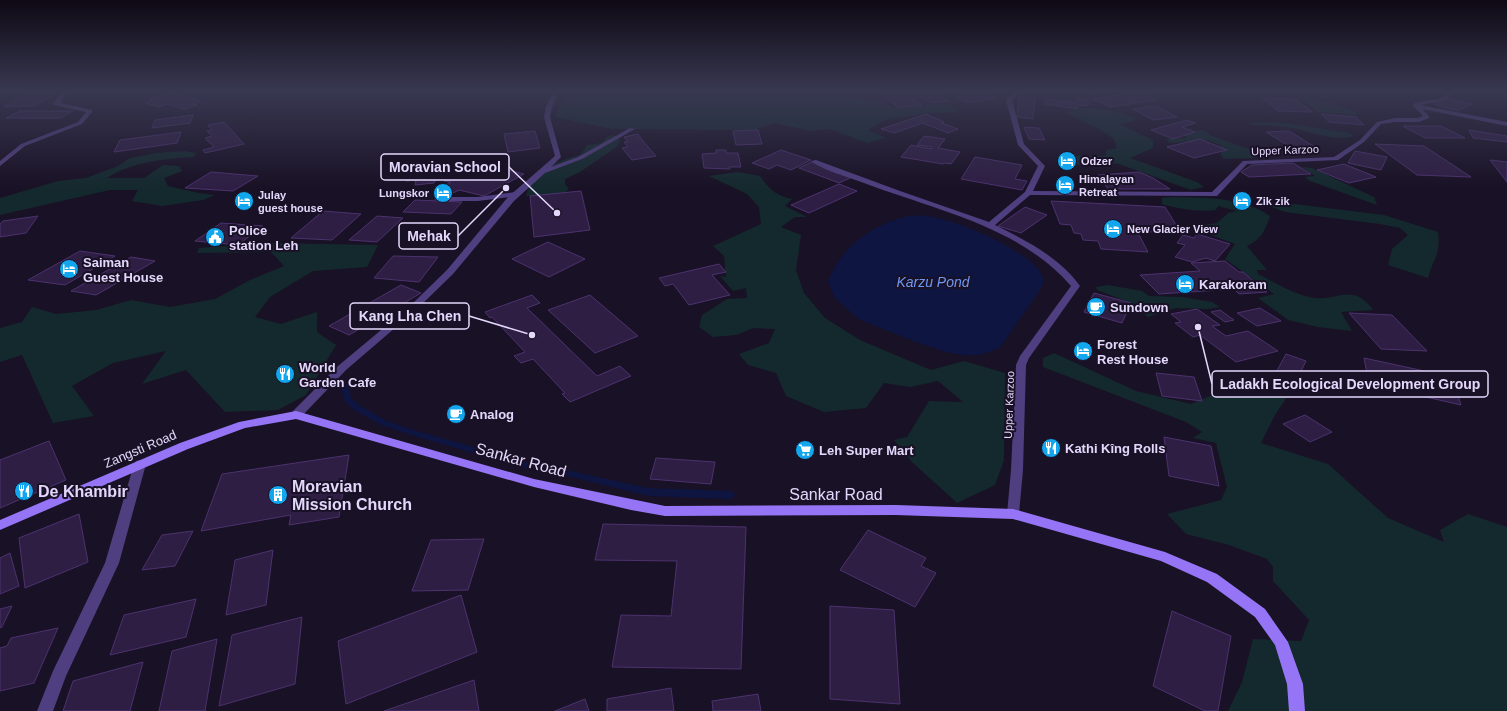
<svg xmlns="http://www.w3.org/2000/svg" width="1507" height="711" viewBox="0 0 1507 711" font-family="Arial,sans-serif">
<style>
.green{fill:#14292e}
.water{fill:#0e1540}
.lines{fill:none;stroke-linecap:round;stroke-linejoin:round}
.stream{fill:#0e1540;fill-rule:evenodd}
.building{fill:#2e1e44;stroke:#4c326e}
.lane{fill:#503f80;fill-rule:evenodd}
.street{fill:#503f80;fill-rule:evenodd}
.secondary{fill:#9575f5;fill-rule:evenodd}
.labels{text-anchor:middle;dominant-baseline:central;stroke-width:4;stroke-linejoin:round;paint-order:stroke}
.far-street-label{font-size:11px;fill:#e4d7fc;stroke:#191125}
.far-poi-label{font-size:11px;font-weight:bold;fill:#e4d7fc;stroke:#191125;text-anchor:start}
.poi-label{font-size:13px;font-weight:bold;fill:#e4d7fc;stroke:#191125;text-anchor:start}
.street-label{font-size:13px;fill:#e4d7fc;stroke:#191125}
.water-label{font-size:14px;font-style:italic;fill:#6d97f4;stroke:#191125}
.near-street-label{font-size:16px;fill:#e4d7fc;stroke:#191125}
.near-poi-label{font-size:16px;font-weight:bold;fill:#e4d7fc;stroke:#191125;text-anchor:start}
.leader{fill:none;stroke:#e4d7fc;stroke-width:1.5}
.callout-dot{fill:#e4d7fc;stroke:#191125;stroke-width:1.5}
.callout{fill:#191125;stroke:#e4d7fc;stroke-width:1.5}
.callout-label{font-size:14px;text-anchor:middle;font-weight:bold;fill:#e4d7fc}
</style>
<rect width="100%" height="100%" fill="#191125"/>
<g class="green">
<polygon points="566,90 834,90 863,99 878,99 892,107 905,109 931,104 949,104 959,112 925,113 883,121 868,130 886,138 867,143 829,129 810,131 774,123 754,130 612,129 555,117"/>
<polygon points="1307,98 1333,104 1356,112 1357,115 1318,112 1302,99"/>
<path d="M1094,108L1118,112L1136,118L1134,121L1119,124L1153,140V148L1130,158L1197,182L1204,187L1191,190L1119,164C1099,160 1077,169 1057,162C1069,151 1092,159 1106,155V150L1117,148L1114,139L1101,130L1067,113L1076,109Z"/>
<path d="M1261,122L1287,123L1350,133L1354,136C1334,142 1312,132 1292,128C1277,125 1261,126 1245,124Z"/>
<polygon points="1203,130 1212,136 1249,149 1254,158 1224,159 1221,155 1220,145 1208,140 1170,143 1166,139 1186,138 1182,132"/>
<path d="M613,135L620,139L618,146L580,172L565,179V185L569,188L564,195L526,196C532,172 558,160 580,155L587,145L601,143L608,136Z"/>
<path d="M184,151L197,153L193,157C165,159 131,162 107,178H144L163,165L179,166L182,171L164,178L168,186L199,193L215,195L203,200L162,206L132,201L138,190H110L0,215V198L58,181L86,178L118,166L130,158L156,153Z"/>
<polygon points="1302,167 1312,168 1374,197 1377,205 1310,181 1305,177 1315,176"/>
<path d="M738,172L760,176C769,189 776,196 792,199L785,206L807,217H795L781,227L801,235L796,270L804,293L825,318L860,340L931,370L964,361L1005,373L1004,460L995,485L957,503L912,462L894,440L907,437L929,401L963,402L938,381L910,387L884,383L866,408L824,412L786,396L776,373L748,365L739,354L769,343L775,329L754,328L736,335L713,337L699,327L702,315L727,299L747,298L746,288L733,291L720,276L726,277L724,256L713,246L761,224L759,207L747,194L709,176Z"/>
<path d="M1175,197C1207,198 1243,197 1270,216C1266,229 1261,240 1247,246L1267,270H1257L1258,274C1274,282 1292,293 1309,297C1335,304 1352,280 1373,310L1341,312L1352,331L1318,327L1288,320L1258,298L1274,294L1225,259L1235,244L1211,235L1202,225L1217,223L1228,213L1237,211L1218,206L1216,210C1198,212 1179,209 1162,204V198Z"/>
<path d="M1286,203L1384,215L1438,232C1441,255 1433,258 1428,278L1388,265L1392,249L1408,235L1400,228L1380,224L1285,212L1264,204Z"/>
<polygon points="267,243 378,245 367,267 313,271 270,297 255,317 281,324 317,312 317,332 336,345 306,395 278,410 225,412 186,370 142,384 166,351 113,363 72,386 94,416 53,423 22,355 0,362 0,328 22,322 32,307 56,314 96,310 131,300 170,307 215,299 250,280 284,266 271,252 197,253 199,248"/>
<polygon points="1108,285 1142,291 1149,296 1183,297 1212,302 1220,307 1207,309 1176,308 1148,317 1131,303 1097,290 1096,287"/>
<polygon points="1054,353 1136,391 1191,404 1217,393 1236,372 1264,375 1289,394 1275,415 1261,443 1328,464 1388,518 1444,542 1440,530 1468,514 1507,527 1507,711 1228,711 1242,682 1253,639 1301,641 1309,620 1273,581 1273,567 1267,559 1229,545 1186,534 1167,514 1221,500 1227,487 1216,443 1193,438 1202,432 1186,422 1043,367 1043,358"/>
</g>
<path class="water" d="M908,216C914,216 920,215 926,216C956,219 1015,245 1036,267C1040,270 1042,275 1044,280L1042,287L1000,348L979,355H964L946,352L913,341L858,319L834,297L828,281C842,246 871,225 908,216Z"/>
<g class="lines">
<g class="stream">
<polygon points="345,383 349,386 351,398 361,406 387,421 417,431 520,460 528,463 530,465 528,467 525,468 411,435 381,425 354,410 344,401 341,386"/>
<polygon points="562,469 648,488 730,491 733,492 735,495 733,498 730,499 648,496 559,474 557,472 559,470"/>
</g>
</g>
<g class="building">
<polygon points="928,90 947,101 932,103 914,92"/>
<polygon points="1070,90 1104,90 1094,95"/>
<polygon points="901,91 922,105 899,108 879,93"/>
<polygon points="984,92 996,98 968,103 956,97"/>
<polygon points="1138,92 1156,100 1110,107 1093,99"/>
<polygon points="56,93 34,106 4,107 26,94"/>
<polygon points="173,93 201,101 193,104 197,105 184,109 167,104 159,107 145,103 153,100 149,99"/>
<polygon points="1019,97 1035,98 1033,119 1017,117"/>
<polygon points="1076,98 1088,100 1088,106 1078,105 1078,109 1045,104 1045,99 1076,102"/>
<polygon points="1262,98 1295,99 1313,112 1278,111"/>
<polygon points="1448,98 1472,104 1458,111 1433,104"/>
<polygon points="1156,106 1177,117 1153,120 1133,109"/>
<polygon points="20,111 73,111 60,118 6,118"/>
<polygon points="926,114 944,122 941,123 958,129 948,133 923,123 894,133 881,129"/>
<polygon points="1321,114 1356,117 1364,125 1329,122"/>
<polygon points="193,115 190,123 152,128 155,120"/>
<polygon points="1187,120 1196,123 1182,127 1195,132 1173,139 1151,130"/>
<polygon points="224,122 244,144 205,153 203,150 214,147 205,138 212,136 207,131 212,130 208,125"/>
<polygon points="1403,126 1441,126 1465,138 1425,138"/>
<polygon points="1024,127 1039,128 1045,140 1029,139"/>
<polygon points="758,130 762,144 736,145 733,131"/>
<polygon points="1469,130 1507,136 1507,142 1473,138"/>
<polygon points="535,131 540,148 508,152 504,134"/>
<polygon points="1289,131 1315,147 1292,148 1266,132"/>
<polygon points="181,132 177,143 114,152 120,140"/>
<polygon points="638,134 642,140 656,156 632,160 622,148 628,147 624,142 628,142 624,137"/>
<polygon points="924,136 945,139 938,148 960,152 951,164 944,163 943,164 901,157 911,145 931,149 932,147 917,145"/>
<polygon points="1200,139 1227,150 1194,158 1167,147"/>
<polygon points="1375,144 1424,146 1471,177 1417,175"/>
<polygon points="716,150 726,150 726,153 738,153 741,167 729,167 730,169 704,168 702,154 716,153"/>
<polygon points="781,150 811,160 791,170 777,165 769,169 752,163"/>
<polygon points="1355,151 1387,157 1381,170 1348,163"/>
<polygon points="975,157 1022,165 1015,179 1027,181 1022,190 961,179"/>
<polygon points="1490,160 1507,162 1507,182"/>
<polygon points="812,162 852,177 839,183 799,168"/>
<polygon points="1293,163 1311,174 1249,177 1241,172 1252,165"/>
<polygon points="1344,164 1376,177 1349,183 1317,170"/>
<polygon points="473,166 496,167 524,174 484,196 459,190 447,196 433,192 451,182 444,181"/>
<polygon points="449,171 447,178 436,179 434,183 415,185 416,180 406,181 408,174"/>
<polygon points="211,172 258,176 233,191 185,188"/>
<polygon points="1139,172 1153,178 1170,189 1108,189 1098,175"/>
<polygon points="839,184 857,191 809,213 791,205"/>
<polygon points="581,191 590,230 534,237 530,196"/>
<polygon points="415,200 462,202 451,214 403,212"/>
<polygon points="1051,201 1165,207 1178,228 1167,227 1171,233 1137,231 1148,252 1101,249 1098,241 1083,240 1081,234 1074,233 1071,225 1060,224"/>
<polygon points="1025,207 1047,215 1021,233 998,226"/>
<polygon points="323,211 361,214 332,240 291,238"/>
<polygon points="38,216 26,233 0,237 0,224 3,221"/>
<polygon points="377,216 403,218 377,242 349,240"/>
<polygon points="221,223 263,226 238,245 195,241"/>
<polygon points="1197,234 1230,244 1215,261 1206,258 1192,262 1175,257 1185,245 1177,243 1183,235 1194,238"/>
<polygon points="548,242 585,259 549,277 512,259"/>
<polygon points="80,251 115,256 65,285 28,280"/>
<polygon points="393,256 438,257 419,282 374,278"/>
<polygon points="131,257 155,261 96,295 71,291"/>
<polygon points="1225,261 1239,272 1243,272 1267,292 1239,294 1234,289 1159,294 1140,275 1200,271 1191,263"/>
<polygon points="719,264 726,272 712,275 730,295 689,305 673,284 665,286 659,278"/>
<polygon points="401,285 421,293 349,335 329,326"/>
<polygon points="1094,293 1131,303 1122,323 1084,312"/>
<polygon points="532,295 540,303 527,308 597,376 620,366 631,376 570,402 562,394 565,393 533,359 521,363 514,356 525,352 492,317 490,318 485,312"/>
<polygon points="590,295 638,336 595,353 548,310"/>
<polygon points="1260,308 1281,321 1257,326 1237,313"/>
<polygon points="1197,309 1220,325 1212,326 1226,336 1248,331 1278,351 1236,362 1200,335 1193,337 1175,323 1181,322 1171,314"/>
<polygon points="1220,310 1234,320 1225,322 1211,312"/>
<polygon points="1349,313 1392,315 1427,351 1381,349"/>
<polygon points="1286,354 1306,361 1294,386 1273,378"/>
<polygon points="1364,358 1452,377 1461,405 1369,384"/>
<polygon points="1156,373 1194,377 1202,401 1162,396"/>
<polygon points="1305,415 1324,427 1332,432 1310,442 1283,424"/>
<polygon points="1164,437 1211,446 1219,486 1169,476"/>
<polygon points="49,441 66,480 0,508 0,460"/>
<polygon points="349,455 339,517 289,525 291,515 201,531 222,474"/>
<polygon points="656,458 715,462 711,484 650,479"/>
<polygon points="79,514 88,562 25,588 19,538"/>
<polygon points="603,524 746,527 741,669 612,667 621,615 671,616 677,561 595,560"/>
<polygon points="868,530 926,558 921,566 936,573 915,607 840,570"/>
<polygon points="193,531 175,566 142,570 162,535"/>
<polygon points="484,539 468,590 412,591 431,540"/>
<polygon points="273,550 266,605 226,615 235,560"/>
<polygon points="10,553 19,586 0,594 0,558"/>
<polygon points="461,595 477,652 346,704 338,641"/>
<polygon points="196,599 186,637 110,655 124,615"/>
<polygon points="12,606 2,627 0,628 0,609"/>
<polygon points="830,606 894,610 900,704 830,699"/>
<polygon points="1172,611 1231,636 1218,711 1205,711 1153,686"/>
<polygon points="302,617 295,684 219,706 232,635"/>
<polygon points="58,628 34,683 0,691 0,648 7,646 11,638"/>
<polygon points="217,639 205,711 159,711 172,651"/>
<polygon points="143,662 130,711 63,711 73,681"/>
<polygon points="474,680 479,711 384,711"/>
<polygon points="671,688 674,711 607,711 607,699"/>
<polygon points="758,694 761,711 713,711 712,701"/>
<polygon points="585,699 589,711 555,711"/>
</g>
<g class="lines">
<polygon class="lane" points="516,192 520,194 519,196 478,201 438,201 434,199 438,197 478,197"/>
<g class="street">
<polygon points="62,90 68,90 60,103 92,110 92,112 82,124 25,146 0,166 0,161 21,144 78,122 86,112 54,105 53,104"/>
<polygon points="554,90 560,90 552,107 550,117 561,157 551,167 578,157 630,128 635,129 582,159 545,173 514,201 453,274 417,309 346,370 300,418 292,418 291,415 292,412 338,366 411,305 447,270 508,197 555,156 544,117 546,107"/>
<path d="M1017,90H1024L1012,100L1024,144L1045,166L1033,191L1212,192L1243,161L1334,157L1360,140L1377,122L1395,118H1418L1423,116L1413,106L1414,103L1438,99L1455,90H1461L1442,101L1420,105L1507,122V126L1422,109L1429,116V118L1419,122H1395L1381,124L1364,142L1338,160L1247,164L1217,196H1214L1030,195L995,225C1027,241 1059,257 1080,286L1029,358L1026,365L1023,470L1019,514L1017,517L1013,519L1009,517L1007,514L1011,470L1016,365L1020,356L1071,286C1019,226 935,210 864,183C851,178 820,169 811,161L816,160L900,191L989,222L1025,192L1038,166L1018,145L1006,100L1013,92Z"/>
<polygon points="140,460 144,461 146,464 119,563 66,676 53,711 37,711 53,671 105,563 134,464 136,461"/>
</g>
<polygon class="secondary" points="296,411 534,479 665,506 896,505 1013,509 1165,552 1217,574 1265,609 1288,642 1303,684 1305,711 1289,711 1287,684 1275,645 1255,617 1207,582 1161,561 1013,519 896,515 665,516 631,510 534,487 296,419 245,428 188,449 0,530 0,520 180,443 239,422"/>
</g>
<linearGradient id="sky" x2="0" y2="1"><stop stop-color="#0e0914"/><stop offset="0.48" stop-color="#383851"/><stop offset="1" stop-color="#383851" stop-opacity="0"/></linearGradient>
<rect width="1507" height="189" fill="url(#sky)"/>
<defs>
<symbol id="hotel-disc" viewBox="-11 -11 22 22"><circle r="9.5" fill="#12a6ee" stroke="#191125"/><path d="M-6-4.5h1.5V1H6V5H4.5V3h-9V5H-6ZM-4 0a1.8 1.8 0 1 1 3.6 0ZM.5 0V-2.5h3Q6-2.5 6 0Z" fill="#fff"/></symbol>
<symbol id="civic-disc" viewBox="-11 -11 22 22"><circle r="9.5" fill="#12a6ee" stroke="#191125"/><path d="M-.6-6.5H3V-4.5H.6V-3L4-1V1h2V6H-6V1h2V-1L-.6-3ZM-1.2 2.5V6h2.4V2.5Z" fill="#fff"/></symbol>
<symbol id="cafe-disc" viewBox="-11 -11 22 22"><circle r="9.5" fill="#12a6ee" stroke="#191125"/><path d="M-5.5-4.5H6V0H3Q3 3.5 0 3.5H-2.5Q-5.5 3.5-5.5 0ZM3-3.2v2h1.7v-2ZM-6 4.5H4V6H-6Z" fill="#fff"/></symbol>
<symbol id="restaurant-disc" viewBox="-11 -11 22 22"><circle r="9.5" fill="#12a6ee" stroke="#191125"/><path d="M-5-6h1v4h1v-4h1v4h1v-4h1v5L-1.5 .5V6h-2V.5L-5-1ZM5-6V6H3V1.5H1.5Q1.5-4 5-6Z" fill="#fff"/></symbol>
<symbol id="supermarket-disc" viewBox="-11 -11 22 22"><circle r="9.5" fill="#12a6ee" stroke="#191125"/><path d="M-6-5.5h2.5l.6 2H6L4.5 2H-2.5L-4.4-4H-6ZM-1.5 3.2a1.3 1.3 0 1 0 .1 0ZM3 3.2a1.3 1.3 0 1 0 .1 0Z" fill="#fff"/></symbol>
<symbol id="building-disc" viewBox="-11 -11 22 22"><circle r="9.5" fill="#12a6ee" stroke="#191125"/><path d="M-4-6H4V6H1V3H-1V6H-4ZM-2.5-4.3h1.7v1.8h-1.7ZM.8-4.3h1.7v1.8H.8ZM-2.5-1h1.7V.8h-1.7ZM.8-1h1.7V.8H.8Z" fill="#fff"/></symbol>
</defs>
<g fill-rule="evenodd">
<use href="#hotel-disc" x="1056" y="150" width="22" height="22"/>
<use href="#hotel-disc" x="1054" y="174" width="22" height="22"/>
<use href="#hotel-disc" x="432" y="182" width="22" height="22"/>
<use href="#hotel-disc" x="233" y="190" width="22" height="22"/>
<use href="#hotel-disc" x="1231" y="190" width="22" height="22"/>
<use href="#hotel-disc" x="1102" y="218" width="22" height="22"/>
<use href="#civic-disc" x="204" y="226" width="22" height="22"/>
<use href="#hotel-disc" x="58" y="258" width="22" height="22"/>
<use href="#hotel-disc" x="1174" y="273" width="22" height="22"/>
<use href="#cafe-disc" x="1085" y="296" width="22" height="22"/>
<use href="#hotel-disc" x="1072" y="340" width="22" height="22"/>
<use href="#restaurant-disc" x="274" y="363" width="22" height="22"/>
<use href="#cafe-disc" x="445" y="403" width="22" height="22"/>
<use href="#restaurant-disc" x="1040" y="437" width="22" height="22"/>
<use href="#supermarket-disc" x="794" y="439" width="22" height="22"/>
<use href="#restaurant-disc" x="13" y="480" width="22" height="22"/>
<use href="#building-disc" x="267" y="484" width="22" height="22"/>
</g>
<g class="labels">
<g class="far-street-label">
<text transform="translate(1285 150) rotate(-2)">Upper Karzoo</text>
<text transform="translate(1009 405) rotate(-88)">Upper Karzoo</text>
</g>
<g class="far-poi-label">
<text x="1081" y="161">Odzer</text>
<text x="1079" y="179">Himalayan<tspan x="1079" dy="13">Retreat</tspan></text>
<text x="429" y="193" text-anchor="end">Lungskor</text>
<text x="258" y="195">Julay<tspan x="258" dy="13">guest house</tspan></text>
<text x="1256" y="201">Zik zik</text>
<text x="1127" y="229">New Glacier View</text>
</g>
<g class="poi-label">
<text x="229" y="230">Police<tspan x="229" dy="15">station Leh</tspan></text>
<text x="83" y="262">Saiman<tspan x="83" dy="15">Guest House</tspan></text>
<text x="1199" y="284">Karakoram</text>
<text x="1110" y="307">Sundown</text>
<text x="1097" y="344">Forest<tspan x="1097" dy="15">Rest House</tspan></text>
<text x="299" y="367">World<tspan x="299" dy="15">Garden Cafe</tspan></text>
<text x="470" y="414">Analog</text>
<text x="1065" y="448">Kathi Kîng Rolls</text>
<text x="819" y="450">Leh Super Mart</text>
</g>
<g class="street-label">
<text transform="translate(140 449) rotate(-23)">Zangsti Road</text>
</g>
<g class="water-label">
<text x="933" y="282">Karzu Pond</text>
</g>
<g class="near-street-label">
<text transform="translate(521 460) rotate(15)">Sankar Road</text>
<text x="836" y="494">Sankar Road</text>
</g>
<g class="near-poi-label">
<text x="292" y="486">Moravian<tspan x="292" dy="18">Mission Church</tspan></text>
<text x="38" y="491">De Khambir</text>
</g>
</g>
<path class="leader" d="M557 213L509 167M506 188L458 236M532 335L469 316M1198 327L1212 384"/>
<g class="callout-dot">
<circle cx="557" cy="213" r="4"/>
<circle cx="506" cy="188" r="4"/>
<circle cx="532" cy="335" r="4"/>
<circle cx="1198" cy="327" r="4"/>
</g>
<g class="callout">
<rect x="381" y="154" width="128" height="26" rx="4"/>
<rect x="399" y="223" width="59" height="26" rx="4"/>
<rect x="350" y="303" width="119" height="26" rx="4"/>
<rect x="1212" y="371" width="276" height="26" rx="4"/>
</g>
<g class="callout-label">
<text x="445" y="172">Moravian School</text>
<text x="429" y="241">Mehak</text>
<text x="410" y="321">Kang Lha Chen</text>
<text x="1350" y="389">Ladakh Ecological Development Group</text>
</g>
</svg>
